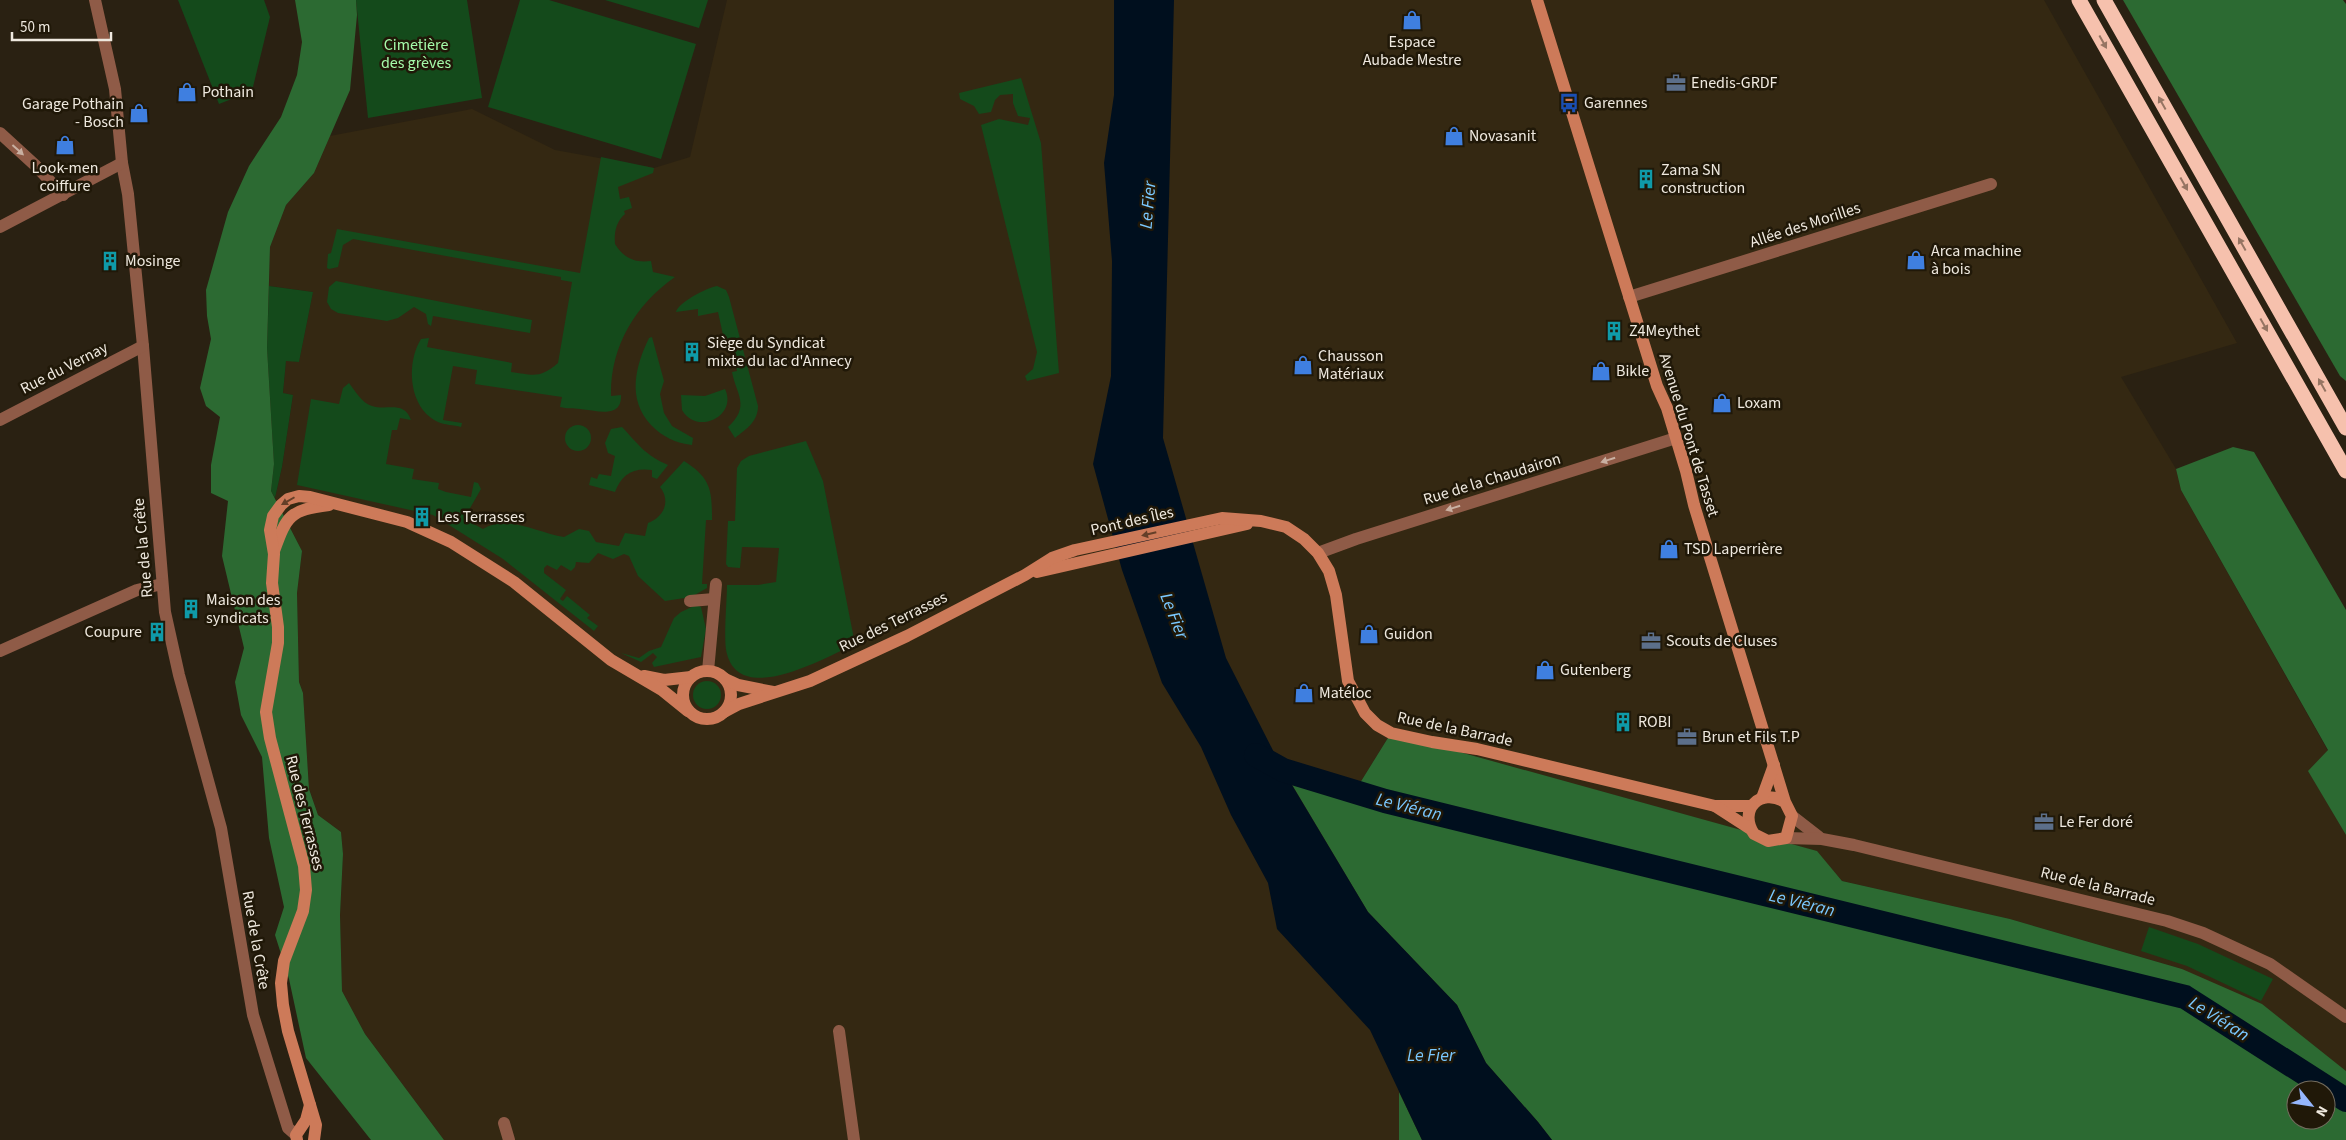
<svg xmlns="http://www.w3.org/2000/svg" width="2346" height="1140" viewBox="0 0 2346 1140" font-family="'Source Sans 3',sans-serif">
<style>
.built{fill:#342812}
.green{fill:#144a1b}
.forest{fill:#2c6a32;fill-rule:evenodd}
.water{fill:#000f1e}
.lines{fill:none;stroke-linecap:round;stroke-linejoin:round}
.river{stroke:#000f1e;stroke-width:24}
.street{stroke:#8f5b47;stroke-width:12}
.secondary{stroke:#cd7a59;stroke-width:12}
.highway{stroke:#f6c1ad;stroke-width:15}
.oneway{fill:#967563}
.oneway2{fill:#c9b0a2}
.oneway3{fill:#653f28}
.labels{text-anchor:middle;dominant-baseline:central;stroke-width:5;stroke-linejoin:round;paint-order:stroke}
.poi-label{font-size:16px;fill:#efe9df;stroke:#201808;text-anchor:start}
.park-label{font-size:16px;fill:#a5fbaa;stroke:#201808}
.street-label{font-size:16px;fill:#efe9df;stroke:#201808}
.water-label{font-size:18px;font-style:italic;fill:#7ac8ff;stroke:#201808}
</style>
<rect width="100%" height="100%" fill="#2a2112"/>
<polygon class="built" points="727,0 2044,0 2237,343 2121,377 2176,469 2181,490 2328,751 2309,772 2346,835 2346,1071 2182,969 2010,919 1842,881 1816,851 1391,733 1355,791 1286,774 1368,912 1399,1092 1399,1140 444,1140 365,1034 342,991 340,915 343,854 341,832 318,815 309,788 303,693 299,682 297,593 302,551 275,498 282,467 293,395 283,393 286,360 299,362 313,292 269,286 270,247 286,205 314,173 330,136 472,109 555,150 654,168 690,157"/>
<g class="green">
<polygon points="178,0 264,0 270,17 252,91 219,104"/>
<polygon points="356,0 467,0 482,98 368,118"/>
<polygon points="520,0 549,0 696,44 661,159 488,107"/>
<polygon points="605,0 708,0 699,28"/>
<polygon points="1021,78 1041,143 1059,373 1027,381 1025,376 1033,369 1037,352 981,125 999,119 1028,125 1030,118 1018,116 1013,103 1013,94 1000,95 995,100 991,112 979,114 974,106 960,99 959,93"/>
<path d="M601,157L654,168L653,173L618,187L620,199L629,197L632,208L624,211L625,214C616,222 614,232 615,244C624,258 634,263 651,261L653,272L675,277C635,305 610,347 611,396L621,395C622,420 596,410 580,409C573,408 567,409 560,407L562,397L475,384L477,370L453,366L443,420L462,423L461,427C454,425 444,425 438,422C408,408 406,363 421,339L429,338L427,347L512,363L511,372C534,375 539,379 558,363L572,282L561,280V277L353,239L343,245L338,267L329,269L327,268L328,254L331,253L337,229L580,273Z"/>
<polygon points="336,281 532,320 530,333 433,316 431,326 428,324 426,314 414,307 398,318 387,321 338,313 331,309 327,302 329,287"/>
<polygon points="269,286 313,292 299,362 286,361 283,393 293,395 282,467 275,498 271,491 274,464 267,348"/>
<path d="M717,286L726,290L729,297L758,406C758,422 746,429 735,438L728,427C751,406 736,394 732,372L737,371L731,343L725,344L718,312L698,316V309L676,312C679,302 706,288 717,286Z"/>
<path d="M652,337L664,381L660,394L664,413L672,426L693,438L692,445C675,443 663,437 651,425C627,399 635,367 649,338Z"/>
<path d="M349,383C356,392 362,403 372,406C387,411 404,400 411,420L400,418L397,430H392L386,464L414,469L412,479L439,483L438,489L446,492L471,497L474,482L478,483L481,489L469,510L468,521L483,529C508,514 538,533 564,537L579,529L589,531L596,542L619,546L625,533L645,536L648,523C664,517 671,501 660,487L684,461C711,478 712,490 712,520H706L702,584H707V588L691,597L665,601L638,576L629,556L624,554L613,559L598,553L589,563L576,562L575,567L571,571L561,565L557,570L547,565L544,568V573L566,590L560,599L563,601L567,596L590,615L587,618L598,626L594,631L503,559L433,515L297,485L311,399L339,404L343,388Z"/>
<path d="M725,389C738,416 697,436 682,410L681,395L705,396Z"/>
<circle cx="578" cy="438" r="13"/>
<path d="M622,427C638,444 645,455 668,465L657,479L652,477V470C633,467 621,475 615,492L589,485L591,477L597,479L599,474L611,476L615,456L608,453L605,443L611,429Z"/>
<path d="M806,441L823,481L855,644C826,657 741,707 727,654C723,641 727,600 727,585H758L776,582L779,548L742,547L740,568L728,567L726,564L728,521H735L737,468L741,461L749,456Z"/>
<polygon points="696,605 701,607 706,629 701,657 654,667 652,663 657,657 653,653 641,662 621,653 639,658 649,651 661,647 674,618 681,612"/>
<circle cx="707" cy="695" r="14"/>
<polygon points="2149,927 2198,944 2273,979 2261,1001 2187,966 2141,951"/>
</g>
<g class="forest">
<polygon points="295,0 356,0 357,15 350,90 314,173 286,205 270,247 267,348 274,464 271,491 302,551 297,593 299,682 303,693 309,789 318,815 341,832 343,854 340,915 342,991 365,1034 444,1140 371,1140 306,1058 289,979 275,935 284,907 269,838 262,757 241,715 235,682 244,648 222,556 228,501 211,493 211,465 220,417 206,406 200,388 211,339 207,316 206,290 228,212 249,166 281,117 297,75 302,42"/>
<polygon points="2123,0 2343,0 2346,4 2346,381 2340,376"/>
<polygon points="2233,447 2254,452 2346,610 2346,835 2308,771 2328,750 2181,490 2176,469"/>
<path d="M1391,733L1817,851L1842,881L2010,919L2182,969L2262,1004L2346,1071V1140H1552L1538,1122L1486,1063L1457,1005L1368,912L1285,773L1355,791ZM2296,1090H2326V1120H2296Z"/>
<polygon points="1399,1092 1422,1140 1399,1140"/>
</g>
<polygon class="water" points="1114,0 1174,0 1163,438 1226,658 1283,770 1368,912 1457,1005 1486,1063 1538,1122 1552,1140 1422,1140 1370,1030 1277,929 1268,883 1231,815 1201,747 1162,683 1122,570 1093,464 1111,376 1112,261 1104,163 1114,95"/>
<g class="lines">
<polyline class="river" points="1256,755 1283,770 1385,801 2185,997 2346,1100"/>
<g class="street">
<polyline points="95,0 115,89 122,163 128,194 143,346 165,612 179,675 221,828 253,1015 288,1128 296,1135"/>
<polyline points="0,133 36,166 63,195"/>
<polyline points="0,227 122,163"/>
<polyline points="1629,297 1991,184"/>
<polyline points="0,420 143,346"/>
<polyline points="1318,553 1356,539 1676,438"/>
<polyline points="690,601 714,599"/>
<polyline points="0,651 137,590 162,584"/>
<polyline points="708,671 716,584"/>
<polyline points="1792,816 1819,837"/>
<polyline points="1786,838 1822,839 1854,845 2167,921 2203,933 2270,964 2346,1017"/>
<polyline points="839,1031 854,1140"/>
<polyline points="504,1123 509,1140"/>
</g>
<g class="secondary">
<path d="M1537,0L1657,386L1667,408L1686,471L1694,505L1785,802L1792,816L1786,838L1768,841L1754,834C1738,810 1760,787 1785,802"/>
<path d="M274,551C287,515 290,510 329,505"/>
<polyline points="1037,572 1247,524"/>
<circle cx="707" cy="695" r="24"/>
<polyline points="644,676 664,680 691,677"/>
<polyline points="725,679 738,685 773,692"/>
<polyline points="724,712 739,704 810,681 907,636 1025,575 1052,558 1075,550 1222,518 1261,521 1286,527 1304,539 1318,553 1329,571 1336,595 1348,681 1365,713 1377,725 1391,733 1432,742 1477,749 1715,806 1751,806"/>
<polyline points="1762,798 1774,765"/>
<polyline points="1715,806 1749,828"/>
<polyline points="297,1140 296,1135 306,1120 310,1105"/>
<polyline points="314,1140 316,1125 288,1031 283,1005 281,983 284,961 303,911 306,890 304,866 270,738 266,712 278,643 278,627 272,583 274,554 270,530 273,516 281,505 288,499 299,496 310,497 407,522 451,542 514,582 611,660 662,690 688,711"/>
</g>
<g class="highway">
<polyline points="2079,0 2346,471"/>
<polyline points="2104,0 2346,428"/>
</g>
</g>
<defs><path id="oneway-solid" d="M-6-.8H1V-3.2L6.5 0L1 3.2V.8H-6Z" transform="scale(1.25)"/></defs>
<g class="oneway">
<use href="#oneway-solid" transform="translate(2103 42) rotate(61)"/>
<use href="#oneway-solid" transform="translate(2162 103) rotate(-119)"/>
<use href="#oneway-solid" transform="translate(2184 184) rotate(61)"/>
<use href="#oneway-solid" transform="translate(2242 244) rotate(-119)"/>
<use href="#oneway-solid" transform="translate(2264 325) rotate(61)"/>
<use href="#oneway-solid" transform="translate(2322 385) rotate(-119)"/>
</g>
<g class="oneway2">
<use href="#oneway-solid" transform="translate(18 150) rotate(42)"/>
<use href="#oneway-solid" transform="translate(1608 460) rotate(163)"/>
<use href="#oneway-solid" transform="translate(1453 508) rotate(163)"/>
</g>
<g class="oneway3">
<use href="#oneway-solid" transform="translate(288 501) rotate(150)"/>
<use href="#oneway-solid" transform="translate(1149 534) rotate(167)"/>
</g>
<defs>
<symbol id="shop-bare" viewBox="-9 -9 18 18"><path d="M-5-2.5h2.3a2.7 3.5 0 0 1 5.4 0H5L5.5 6h-11ZM-1.5-2.5h3a1.5 2.3 0 0 0-3 0Z" fill="#3f7fe0" stroke="#201808" stroke-width="2.5" paint-order="stroke"/></symbol>
<symbol id="office-bare" viewBox="-9 -9 18 18"><path d="M-6-3h4V-5.5h4V-3h4V5H-6ZM-1-4.5V-3h2v-1.5ZM-6 0V1H6V0Z" fill="#5c6f8a" stroke="#201808" stroke-width="2.5" paint-order="stroke"/></symbol>
<symbol id="bus-bare" viewBox="-9 -9 18 18"><path d="M-5-6H5V4H4V6H2V4H-2V6H-4V4H-5ZM-3.5-4V0h7V-4ZM-3.5 1.2v1.5H-2V1.2ZM2 1.2v1.5H3.5V1.2Z" fill="#1a4fb4" stroke="#201808" stroke-width="2.5" paint-order="stroke"/></symbol>
<symbol id="building-bare" viewBox="-9 -9 18 18"><path d="M-4-6H4V6H1V3H-1V6H-4ZM-2.5-4.3h1.7v1.8h-1.7ZM.8-4.3h1.7v1.8H.8ZM-2.5-1h1.7V.8h-1.7ZM.8-1h1.7V.8H.8Z" fill="#0f9aa8" stroke="#201808" stroke-width="2.5" paint-order="stroke"/></symbol>
</defs>
<g fill-rule="evenodd">
<use href="#shop-bare" x="1398" y="6" width="28" height="28"/>
<use href="#office-bare" x="1662" y="69" width="28" height="28"/>
<use href="#shop-bare" x="173" y="78" width="28" height="28"/>
<use href="#bus-bare" x="1555" y="89" width="28" height="28"/>
<use href="#shop-bare" x="125" y="99" width="28" height="28"/>
<use href="#shop-bare" x="1440" y="122" width="28" height="28"/>
<use href="#shop-bare" x="51" y="131" width="28" height="28"/>
<use href="#building-bare" x="1632" y="165" width="28" height="28"/>
<use href="#shop-bare" x="1902" y="246" width="28" height="28"/>
<use href="#building-bare" x="96" y="247" width="28" height="28"/>
<use href="#building-bare" x="1600" y="317" width="28" height="28"/>
<use href="#building-bare" x="678" y="338" width="28" height="28"/>
<use href="#shop-bare" x="1289" y="351" width="28" height="28"/>
<use href="#shop-bare" x="1587" y="357" width="28" height="28"/>
<use href="#shop-bare" x="1708" y="389" width="28" height="28"/>
<use href="#building-bare" x="408" y="503" width="28" height="28"/>
<use href="#shop-bare" x="1655" y="535" width="28" height="28"/>
<use href="#building-bare" x="177" y="595" width="28" height="28"/>
<use href="#building-bare" x="143" y="618" width="28" height="28"/>
<use href="#shop-bare" x="1355" y="620" width="28" height="28"/>
<use href="#office-bare" x="1637" y="627" width="28" height="28"/>
<use href="#shop-bare" x="1531" y="656" width="28" height="28"/>
<use href="#shop-bare" x="1290" y="679" width="28" height="28"/>
<use href="#building-bare" x="1609" y="708" width="28" height="28"/>
<use href="#office-bare" x="1673" y="723" width="28" height="28"/>
<use href="#office-bare" x="2030" y="808" width="28" height="28"/>
</g>
<g class="labels">
<g class="poi-label">
<text x="1412" y="42" text-anchor="middle">Espace<tspan x="1412" dy="18">Aubade Mestre</tspan></text>
<text x="1691" y="83">Enedis-GRDF</text>
<text x="202" y="92">Pothain</text>
<text x="1584" y="103">Garennes</text>
<text x="124" y="104" text-anchor="end">Garage Pothain<tspan x="124" dy="18">- Bosch</tspan></text>
<text x="1469" y="136">Novasanit</text>
<text x="65" y="168" text-anchor="middle">Look-men<tspan x="65" dy="18">coiffure</tspan></text>
<text x="1661" y="170">Zama SN<tspan x="1661" dy="18">construction</tspan></text>
<text x="1931" y="251">Arca machine<tspan x="1931" dy="18">à bois</tspan></text>
<text x="125" y="261">Mosinge</text>
<text x="1629" y="331">Z4Meythet</text>
<text x="707" y="343">Siège du Syndicat<tspan x="707" dy="18">mixte du lac d'Annecy</tspan></text>
<text x="1318" y="356">Chausson<tspan x="1318" dy="18">Matériaux</tspan></text>
<text x="1616" y="371">Bikle</text>
<text x="1737" y="403">Loxam</text>
<text x="437" y="517">Les Terrasses</text>
<text x="1684" y="549">TSD Laperrière</text>
<text x="206" y="600">Maison des<tspan x="206" dy="18">syndicats</tspan></text>
<text x="142" y="632" text-anchor="end">Coupure</text>
<text x="1384" y="634">Guidon</text>
<text x="1666" y="641">Scouts de Cluses</text>
<text x="1560" y="670">Gutenberg</text>
<text x="1319" y="693">Matéloc</text>
<text x="1638" y="722">ROBI</text>
<text x="1702" y="737">Brun et Fils T.P</text>
<text x="2059" y="822">Le Fer doré</text>
</g>
<g class="park-label">
<text x="416" y="45">Cimetière<tspan x="416" dy="18">des grèves</tspan></text>
</g>
<g class="street-label">
<text transform="translate(1805 225) rotate(-18)">Allée des Morilles</text>
<text transform="translate(64 368) rotate(-27)">Rue du Vernay</text>
<text transform="translate(1689 435) rotate(73)">Avenue du Pont de Tasset</text>
<text transform="translate(1492 479) rotate(-17)">Rue de la Chaudairon</text>
<text transform="translate(1132 521) rotate(-13)">Pont des Îles</text>
<text transform="translate(143 548) rotate(-95)">Rue de la Crête</text>
<text transform="translate(893 622) rotate(-26)">Rue des Terrasses</text>
<text transform="translate(1455 729) rotate(12)">Rue de la Barrade</text>
<text transform="translate(305 813) rotate(76)">Rue des Terrasses</text>
<text transform="translate(2098 886) rotate(14)">Rue de la Barrade</text>
<text transform="translate(256 940) rotate(80)">Rue de la Crête</text>
</g>
<g class="water-label">
<text transform="translate(1148 205) rotate(-85)">Le Fier</text>
<text transform="translate(1174 616) rotate(68)">Le Fier</text>
<text transform="translate(1409 807) rotate(14)">Le Viéran</text>
<text transform="translate(1802 903) rotate(14)">Le Viéran</text>
<text transform="translate(2219 1019) rotate(32)">Le Viéran</text>
<text x="1431" y="1055">Le Fier</text>
</g>
</g>
<g transform="translate(2311 1105) rotate(120)"><circle r="24" fill="#201808" stroke="#736c5e"/>
<path d="M0-4L9 19L0 12L-9 19Z" fill="#95b6fd"/>
<text y="-8" font-size="14" font-weight="bold" text-anchor="middle" fill="#efe9df">N</text>
</g>
<path d="M12 32v8h99v-8" fill="none" stroke="#efe9df" stroke-width="2.5"/>
<text x="20" y="32" font-size="15" fill="#efe9df" stroke="#201808" stroke-width="4" paint-order="stroke">50 m</text>
</svg>
